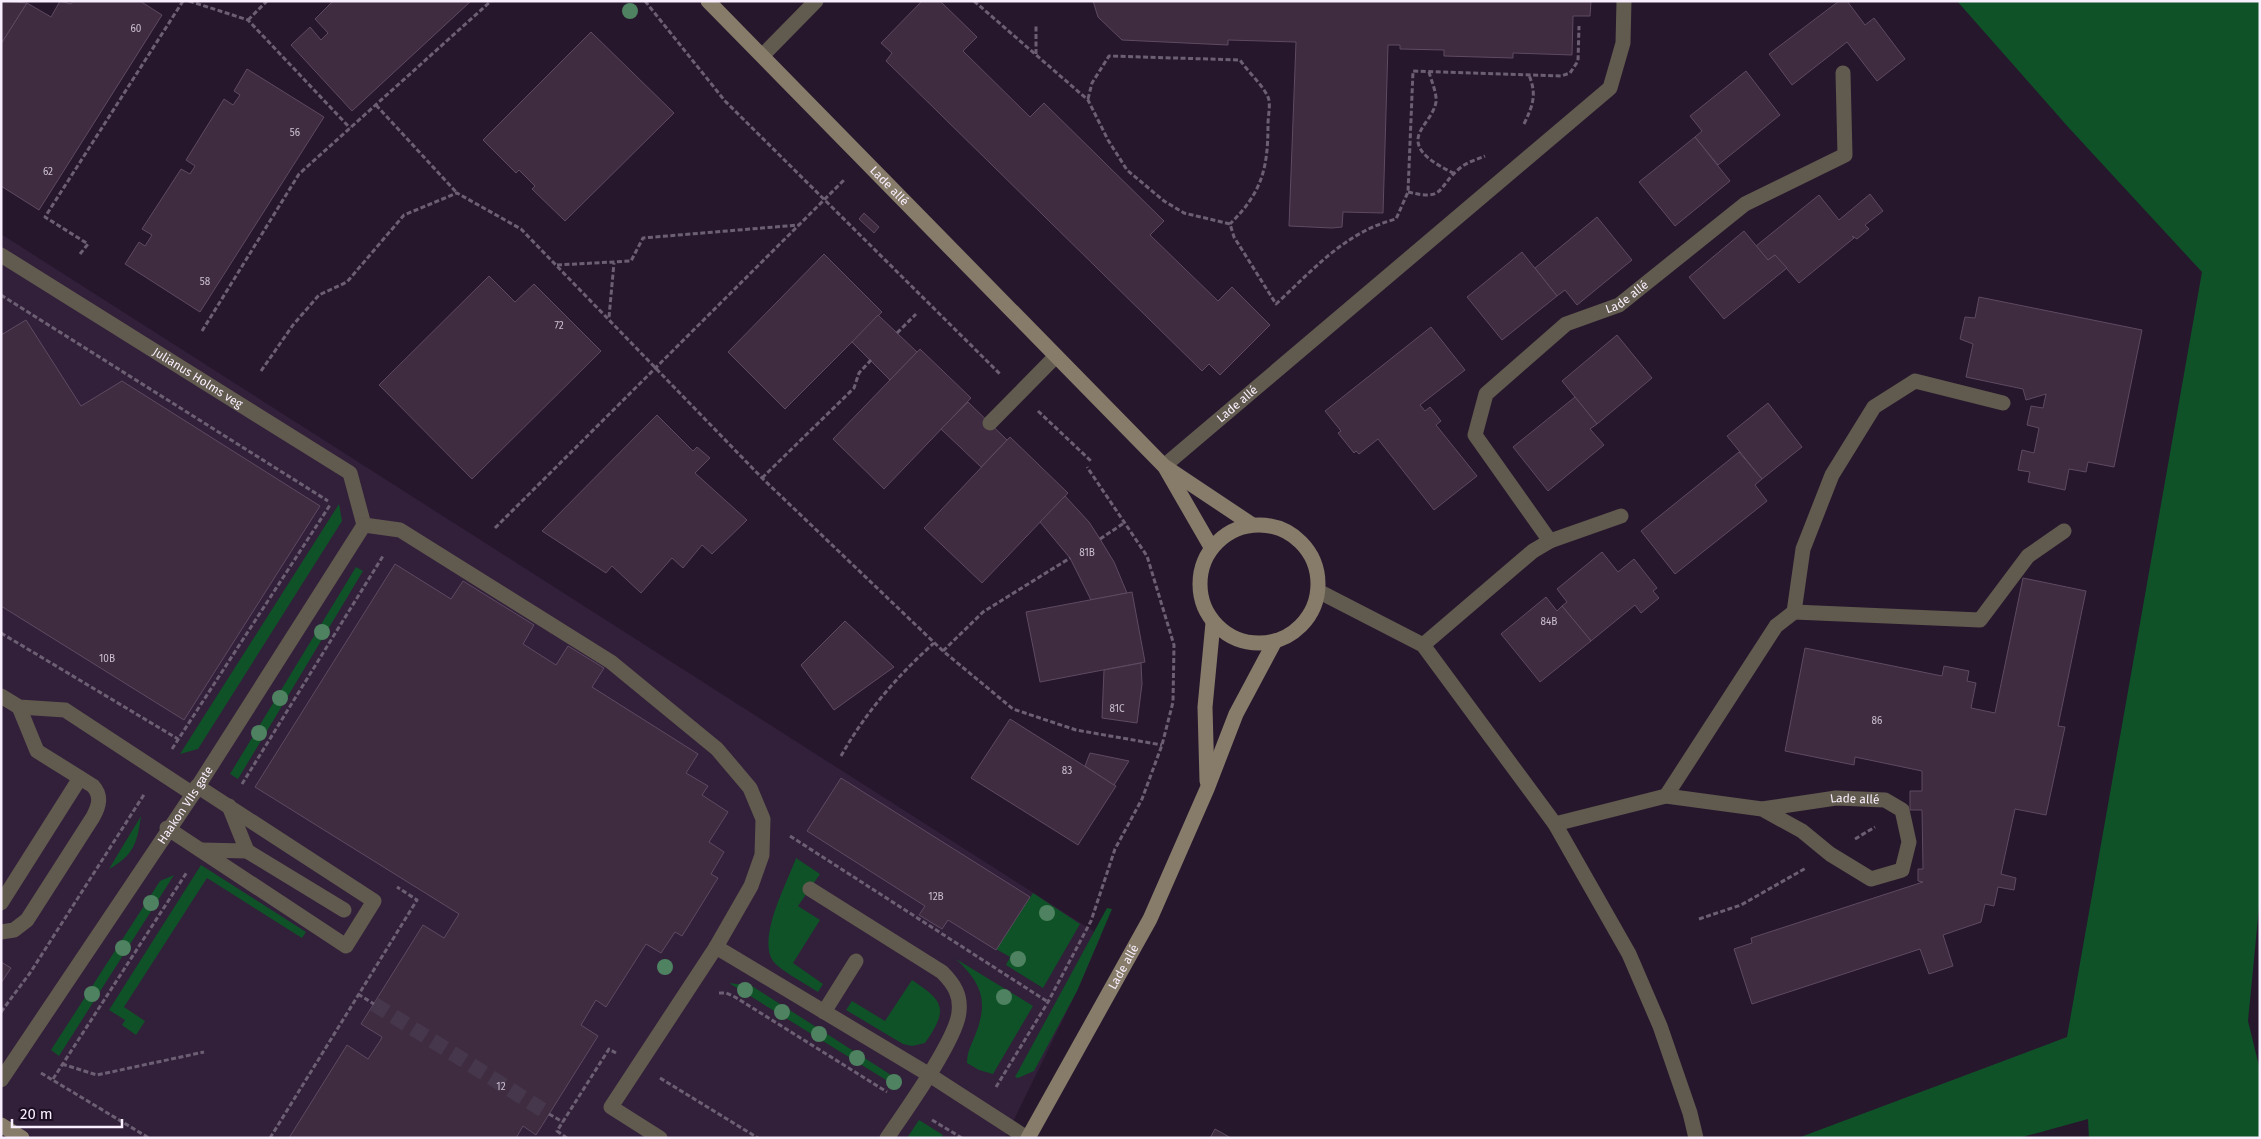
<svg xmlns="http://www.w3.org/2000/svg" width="2261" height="1139" viewBox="0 0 2261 1139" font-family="'Fira Sans',sans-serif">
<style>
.built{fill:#321f3a}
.green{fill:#0f5227}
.building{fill:#3f2c41;stroke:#5e4a61}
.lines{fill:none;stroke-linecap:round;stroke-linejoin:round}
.street-tunnel{stroke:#46374c;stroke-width:15;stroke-dasharray:15 8;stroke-linecap:butt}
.path{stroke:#6d5f73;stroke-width:3;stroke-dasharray:5 2.5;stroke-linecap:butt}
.lane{stroke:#615a4e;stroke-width:15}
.street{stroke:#615a4e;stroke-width:15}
.secondary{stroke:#877c69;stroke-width:15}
.tree{fill:#4e8260}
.labels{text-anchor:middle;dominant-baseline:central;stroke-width:4.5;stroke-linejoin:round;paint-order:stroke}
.number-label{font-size:10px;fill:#cabece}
.street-label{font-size:12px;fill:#f8eefd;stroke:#1d0e23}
</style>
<rect width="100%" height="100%" fill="#26172d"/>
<polygon class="built" points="1,234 1101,936 1077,991 1005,1138 1,1138"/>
<g class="green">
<polygon points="1957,1 2260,1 2260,897 2248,1021 2260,1070 2260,1138 2089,1138 2088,1119 2019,1138 1798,1138 2067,1037 2202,272 2069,128"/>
<polygon points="339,504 342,521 198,749 180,754"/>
<polygon points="356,567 363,571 238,779 230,774"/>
<path d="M141,816C137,843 134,855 109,869Z"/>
<path d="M796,858L820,874L798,906L820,920L793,963L823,984L818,992C806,984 781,971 773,961C757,938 787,883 796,858Z"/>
<polygon points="201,865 306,932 302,938 207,878 124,1007 145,1021 136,1035 122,1025 125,1020 109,1010"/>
<polygon points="174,875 59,1056 51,1050 160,881"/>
<polygon points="1033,893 1080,924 1043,988 1006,965 1010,957 996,949"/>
<polygon points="1107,908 1112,909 1077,991 1034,1071 1018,1078 1015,1077"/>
<path d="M956,959L1033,1006L993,1074L979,1070L967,1063C967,1051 972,1044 976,1033C989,999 980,982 956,959Z"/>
<path d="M912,980C944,1001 949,1009 925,1043L912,1046L903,1044L846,1010L852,1001L885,1021Z"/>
<polygon points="729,983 752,986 902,1082 899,1088"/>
<polygon points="919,1120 943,1135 941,1138 907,1138"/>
</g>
<g class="building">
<polygon points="1,1 27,3 1,44"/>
<polygon points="60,1 71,4 73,1 140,1 162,15 39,210 1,186 1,44 27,3 51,17"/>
<polygon points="333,1 471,1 352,111 291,45 310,27 321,40 328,33 315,19"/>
<polygon points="922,1 940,1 977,37 963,51 1030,117 1044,103 1164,221 1150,235 1218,301 1232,287 1270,325 1220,375 1209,364 1202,371 886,61 892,53 881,43"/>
<polygon points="1093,1 1591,1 1590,16 1573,16 1572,55 1513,53 1513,58 1444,56 1444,50 1400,49 1400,45 1388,45 1383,213 1343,212 1342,227 1332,228 1289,226 1296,42 1228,40 1228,45 1122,40 1098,17"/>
<polygon points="1839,1 1847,1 1865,25 1874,18 1905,59 1877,81 1847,42 1792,85 1769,54"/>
<polygon points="591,32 674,113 565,221 532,189 535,186 519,170 516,173 483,140"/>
<polygon points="247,69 324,117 200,312 125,264 139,242 145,246 152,235 142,229 181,169 190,174 195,166 186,160 224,99 233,105 240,95 234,91"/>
<polygon points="1746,71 1780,115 1718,165 1695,137 1702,131 1690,116"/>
<polygon points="1695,137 1730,181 1675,226 1639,182"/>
<polygon points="1870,194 1883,211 1865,225 1869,229 1857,239 1852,236 1854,238 1799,283 1775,255 1768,260 1756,246 1819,195 1839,220"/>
<polygon points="864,213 879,227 874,233 859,219"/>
<polygon points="1597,217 1632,260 1577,305 1565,290 1557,296 1535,268"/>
<polygon points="1744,231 1768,260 1775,255 1787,268 1724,319 1689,277"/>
<polygon points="1522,252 1557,296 1502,340 1467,297"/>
<polygon points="824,254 882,312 785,409 728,352"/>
<polygon points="489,276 515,302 534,284 601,351 472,479 379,385"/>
<polygon points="1979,297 2142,330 2114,467 2088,462 2086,472 2069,469 2065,490 2028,482 2030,472 2018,470 2022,450 2034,453 2039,428 2027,425 2031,406 2043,408 2046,394 2026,400 2023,389 1966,377 1973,344 1960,339 1965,317 1975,318"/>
<polygon points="878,315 917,352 890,380 852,342"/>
<polygon points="26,320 81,406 122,381 320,506 184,720 1,606 1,335"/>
<polygon points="1431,327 1465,370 1420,405 1425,411 1430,407 1441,421 1436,425 1477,476 1434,510 1378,439 1359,454 1356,451 1354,453 1338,433 1341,431 1325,411"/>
<polygon points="1617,335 1652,378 1597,424 1562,381"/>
<polygon points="920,349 971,398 884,489 833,439"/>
<polygon points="1575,397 1597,424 1590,429 1604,445 1548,491 1513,447"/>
<polygon points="968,402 1007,440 981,467 941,429"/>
<polygon points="1768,403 1802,447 1762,479 1727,436"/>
<polygon points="657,415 693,451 697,447 710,458 695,473 747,520 712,554 702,545 683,568 672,558 641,593 612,566 606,573 542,531"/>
<polygon points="1010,437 1068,493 982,583 924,528"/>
<polygon points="1739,452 1762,479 1755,485 1767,501 1675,574 1641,531"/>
<polygon points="1065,496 1089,522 1100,539 1114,562 1127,593 1091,600 1070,558 1040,522"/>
<polygon points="1602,552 1618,572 1634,559 1657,588 1653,591 1659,598 1641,613 1635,605 1591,641 1562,606 1567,602 1557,589"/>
<polygon points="395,564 451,599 463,581 534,625 523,644 556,665 568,646 604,668 592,687 698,754 686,773 708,786 702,795 728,812 709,842 724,852 711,874 718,878 682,936 675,932 661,953 646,944 606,1007 596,1000 581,1025 598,1036 536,1135 523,1126 516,1138 289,1138 347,1045 368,1059 380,1041 382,1037 361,1024 423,925 444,938 459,914 255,787"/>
<polygon points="2023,578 2086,591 2058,726 2065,727 2046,815 2015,809 2001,874 2016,878 2014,890 1998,887 1994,906 1985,904 1981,922 1943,935 1953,966 1929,974 1920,949 1752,1004 1734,949 1752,943 1751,938 1923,882 1918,881 1918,869 1923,869 1922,810 1910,810 1910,791 1922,791 1922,771 1855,757 1854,765 1785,751 1805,648 1942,676 1944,666 1969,671 1967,681 1976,683 1971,708 1995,713"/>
<polygon points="1132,592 1145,662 1040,682 1026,612"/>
<polygon points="1546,597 1557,611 1562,606 1591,641 1540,682 1501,634"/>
<polygon points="845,621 894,667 834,710 801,665"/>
<polygon points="1141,663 1142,684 1137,723 1102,718 1104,670"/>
<polygon points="1010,719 1116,786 1078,845 971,778"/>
<polygon points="1090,753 1129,761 1114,785 1085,766"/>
<polygon points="841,778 1030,897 996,950 948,920 942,929 919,915 925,906 807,831"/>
<polygon points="1,962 11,968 1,983"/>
<polygon points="1215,1129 1231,1138 1210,1138"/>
</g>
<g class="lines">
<polyline class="street-tunnel" points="374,1004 549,1114"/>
<g class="path">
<polyline points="189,1 248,20 350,128"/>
<polyline points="645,1 725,101 1001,375"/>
<path d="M974,1L1088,100L1108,140L1127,170L1164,201L1184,213L1230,224L1234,237L1276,304C1313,270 1345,232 1396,219L1408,192L1413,71L1561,76L1570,73L1578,61L1579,26"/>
<polyline points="248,20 267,1"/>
<polyline points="1036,54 1036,25"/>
<path d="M1429,72C1431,80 1437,93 1436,102C1434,113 1426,121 1421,130C1408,152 1440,166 1455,174"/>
<path d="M1088,99L1092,83L1109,56L1240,60C1248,72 1262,84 1268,97C1271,104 1268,116 1268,124C1268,169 1262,192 1230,224"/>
<polyline points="376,105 457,193"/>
<path d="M1524,124C1533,105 1537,95 1529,75"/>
<path d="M1408,192C1446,201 1436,188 1460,168C1467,162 1478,159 1485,156"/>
<polyline points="80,254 88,244 45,217 183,1"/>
<polyline points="557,265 631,261 643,238 798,225"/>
<polyline points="1,295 328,501"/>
<polyline points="609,317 614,263"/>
<polyline points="202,331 299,174 491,1"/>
<polyline points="897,333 916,314"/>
<polyline points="261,371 293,325 319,295 347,282 404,215 457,193 521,229 762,478 943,651 1013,709 1076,730 1162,745"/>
<polyline points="1038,411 1092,462"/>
<polyline points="762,478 854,388 859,373 871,360"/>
<polyline points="495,528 845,179"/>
<polyline points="1100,539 1124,523"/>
<polyline points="1,633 178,739"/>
<polyline points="943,651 983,612 1070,558"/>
<polyline points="172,749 330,505"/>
<path d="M841,756C865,713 898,675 934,643"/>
<polyline points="242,784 383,556"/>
<polyline points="790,836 1048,1002"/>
<polyline points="1855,839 1875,827"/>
<polyline points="1699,919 1741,905 1806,868"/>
<polyline points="719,993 726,993 735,997 887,1092"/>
<polyline points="358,994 374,1004"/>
<polyline points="1,1012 30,973 145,793"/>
<polyline points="62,1064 97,1075 204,1052"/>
<polyline points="41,1073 149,1138"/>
<polyline points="660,1078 758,1138"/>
<polyline points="53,1079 187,872"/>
<polyline points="996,1087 1048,1002 1091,921 1115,849 1142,799 1162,745 1173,702 1174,645 1147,556 1087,467"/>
<polyline points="549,1114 563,1122"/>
<polyline points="932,1120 962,1138"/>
<polyline points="270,1138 417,900 397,887"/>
<polyline points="567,1138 557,1131 609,1049 616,1053"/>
</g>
<g class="lane">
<polyline points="990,423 1056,356"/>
<path id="s1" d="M1164,466L1610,88L1623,43L1624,1"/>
<polyline points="1550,541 1621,516"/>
<polyline points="1794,612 1980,620 2028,556 2064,531"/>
<path id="s2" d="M1423,645L1533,551L1550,541L1475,435L1486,394L1566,324L1619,305L1745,204L1845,155L1843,73"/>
<polyline points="1,696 19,707 65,710 193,794"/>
<polyline points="1666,796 1776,626 1794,612 1803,549 1832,475 1874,407 1915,381 2003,403"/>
<path id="s3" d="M1555,824L1666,796L1762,809L1836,798L1885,800L1902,810L1909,842L1902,870L1871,879L1830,854L1802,831L1762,809"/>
<polyline points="167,828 346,946 374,901 197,786"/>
<polyline points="201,850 247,851 229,806"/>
<polyline points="247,851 344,910"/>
<path d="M810,889L942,972C954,984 961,995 959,1012C957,1039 904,1113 887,1138"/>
<polyline points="1,903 80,778"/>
<path d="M1,932L14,930L27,920L93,817C99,806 102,796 93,786L37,751L19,707"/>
<polyline points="824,1012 856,961"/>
<polyline points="660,1138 611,1107 716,947"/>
</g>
<g class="street">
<polyline points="763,55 816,1"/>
<path id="s4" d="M1,255L350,473L364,525"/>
<polyline points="364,525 400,530 611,662 717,749 750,788 763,819 762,855 751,886 716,947 928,1074 1027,1138"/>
<polyline points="1318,591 1423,645 1555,824 1629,954 1660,1026 1690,1113 1696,1138"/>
<path id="s5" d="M1,1080L193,794L364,525"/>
</g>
<g class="secondary">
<path id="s6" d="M708,1L1164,466L1251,524"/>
<polyline points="1166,469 1211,547"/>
<circle cx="1259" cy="584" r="59"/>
<polyline points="1207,781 1205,707 1213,623"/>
<polyline points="1,1125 22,1138"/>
<path id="s7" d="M1028,1138L1150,919L1207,789L1236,714L1275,641"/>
</g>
</g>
<g class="tree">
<circle cx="630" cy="11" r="8"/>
<circle cx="322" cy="632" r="8"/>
<circle cx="280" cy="698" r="8"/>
<circle cx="259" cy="733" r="8"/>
<circle cx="151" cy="903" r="8"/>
<circle cx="1047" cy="913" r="8"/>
<circle cx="123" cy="948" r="8"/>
<circle cx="1018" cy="959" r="8"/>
<circle cx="665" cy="967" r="8"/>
<circle cx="745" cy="990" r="8"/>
<circle cx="92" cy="994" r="8"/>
<circle cx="1004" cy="997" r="8"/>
<circle cx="782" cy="1012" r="8"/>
<circle cx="819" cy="1034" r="8"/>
<circle cx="857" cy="1058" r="8"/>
<circle cx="894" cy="1082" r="8"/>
</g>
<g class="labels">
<g class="number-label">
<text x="136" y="29">60</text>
<text x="295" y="133">56</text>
<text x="48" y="172">62</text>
<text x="205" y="282">58</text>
<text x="559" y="326">72</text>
<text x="1087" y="553">81B</text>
<text x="1549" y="622">84B</text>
<text x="107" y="659">10B</text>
<text x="1117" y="709">81C</text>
<text x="1877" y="721">86</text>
<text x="1067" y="771">83</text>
<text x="936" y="897">12B</text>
<text x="501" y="1087">12</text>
</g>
<g class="street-label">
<text stroke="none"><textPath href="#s6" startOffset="259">Lade allé</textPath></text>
<text stroke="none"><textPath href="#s2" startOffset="510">Lade allé</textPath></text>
<text stroke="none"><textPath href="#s4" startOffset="232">Julianus Holms veg</textPath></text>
<text stroke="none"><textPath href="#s1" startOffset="96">Lade allé</textPath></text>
<text stroke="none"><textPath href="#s3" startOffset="305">Lade allé</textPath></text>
<text stroke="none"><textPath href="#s5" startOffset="331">Haakon VIIs gate</textPath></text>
<text stroke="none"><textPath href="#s7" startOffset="196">Lade allé</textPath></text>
</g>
</g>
<rect width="2261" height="1139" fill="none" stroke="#f8eefd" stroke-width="5"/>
<path d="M12 1119v8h110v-8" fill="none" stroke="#f8eefd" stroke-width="2.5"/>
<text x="20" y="1119" font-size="15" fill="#f8eefd" stroke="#1d0e23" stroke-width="4" paint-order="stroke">20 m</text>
</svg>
